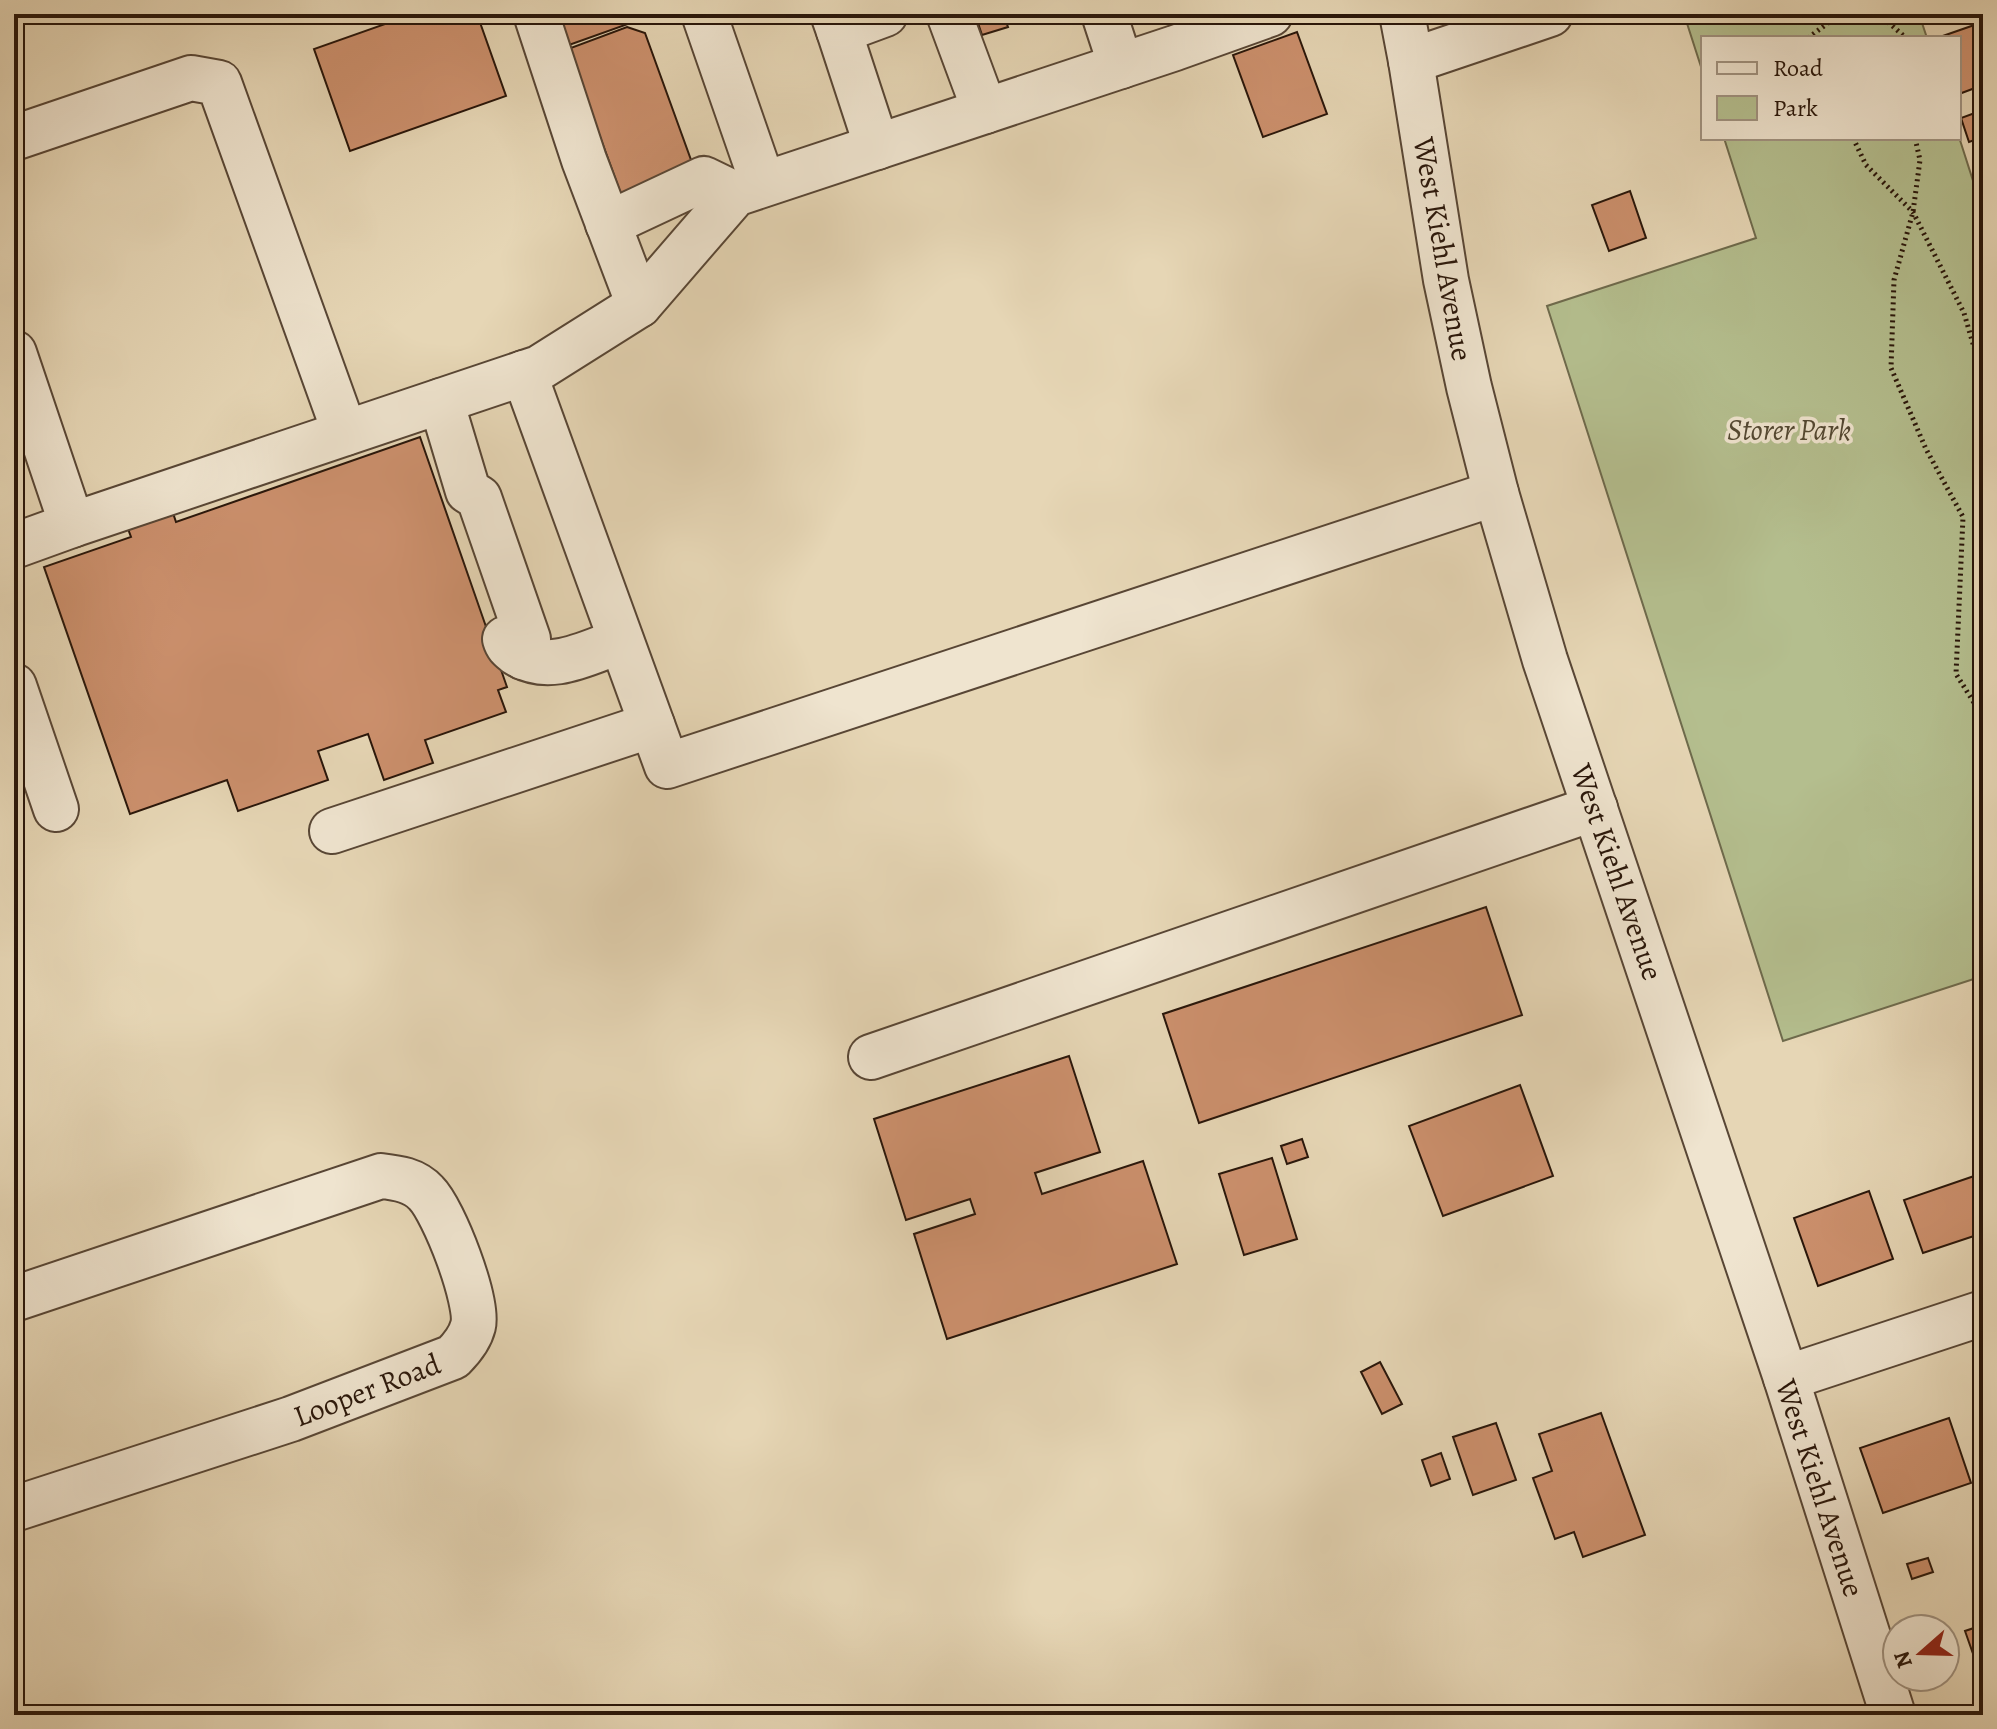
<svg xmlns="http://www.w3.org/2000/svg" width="1997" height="1729" viewBox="0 0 1997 1729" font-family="Alegreya,serif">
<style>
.green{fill:#b4be8e;stroke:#6e6a4c;stroke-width:2}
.building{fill:#cc906d;stroke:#29160a;stroke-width:2}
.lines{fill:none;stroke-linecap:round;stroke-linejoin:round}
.minor-casing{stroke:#584635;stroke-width:48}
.path{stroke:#29160a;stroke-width:5;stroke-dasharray:2 4;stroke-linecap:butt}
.minor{stroke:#efe4cf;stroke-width:44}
.labels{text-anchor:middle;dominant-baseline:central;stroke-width:7;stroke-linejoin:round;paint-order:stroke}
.street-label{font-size:30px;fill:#29160a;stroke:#efe4cf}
.park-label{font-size:30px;font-style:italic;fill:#534832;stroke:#efe4cf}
</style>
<rect width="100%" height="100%" fill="#e6d6b5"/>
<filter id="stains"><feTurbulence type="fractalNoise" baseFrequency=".0025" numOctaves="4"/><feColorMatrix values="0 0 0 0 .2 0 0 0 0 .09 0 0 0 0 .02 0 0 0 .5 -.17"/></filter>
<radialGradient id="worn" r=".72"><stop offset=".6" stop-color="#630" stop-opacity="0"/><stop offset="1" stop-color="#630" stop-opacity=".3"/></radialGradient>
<g class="green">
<polygon points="1684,14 1919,14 1927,38 1703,38 1703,73"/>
<polygon points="1959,137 1983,212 1983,976 1783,1041 1547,306 1756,238 1724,138"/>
</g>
<g class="building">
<polygon points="388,14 477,14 506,96 350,151 314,49 391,22"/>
<polygon points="558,14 624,14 628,24 569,45"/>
<polygon points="975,14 1003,14 1008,27 982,35"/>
<polygon points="1983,22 1983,85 1959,94 1959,38 1937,38"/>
<polygon points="627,27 645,33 695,171 622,197 568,49"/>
<polygon points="1297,32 1327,114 1263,137 1233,55"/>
<polygon points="1983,110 1983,137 1969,142 1961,118"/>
<polygon points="1630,191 1646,238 1609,251 1592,205"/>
<polygon points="420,437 507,687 498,690 506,712 425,740 433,763 384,780 368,734 318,751 328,780 238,811 227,780 130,814 44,567 131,537 127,526 172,510 176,522"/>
<polygon points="1486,907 1522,1015 1199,1123 1163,1014"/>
<polygon points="1069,1056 1100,1152 1035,1173 1042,1194 1143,1161 1177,1264 947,1339 914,1234 975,1214 970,1199 906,1220 874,1119"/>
<polygon points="1520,1085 1553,1176 1443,1216 1409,1126"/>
<polygon points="1302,1139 1308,1157 1287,1164 1281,1146"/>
<polygon points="1272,1158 1297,1239 1244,1255 1219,1174"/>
<polygon points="1983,1173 1983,1233 1923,1253 1904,1200"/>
<polygon points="1869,1191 1893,1259 1818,1286 1794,1218"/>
<polygon points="1380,1362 1402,1404 1382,1414 1361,1372"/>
<polygon points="1601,1413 1645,1535 1583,1557 1574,1532 1555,1539 1533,1478 1552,1471 1539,1434"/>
<polygon points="1949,1418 1971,1483 1883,1513 1860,1448"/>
<polygon points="1496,1423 1516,1480 1473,1495 1453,1437"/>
<polygon points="1441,1453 1450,1479 1431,1486 1422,1460"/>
<polygon points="1928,1558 1933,1572 1912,1579 1907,1564"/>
<polygon points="1983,1625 1983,1666 1978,1668 1965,1631"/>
</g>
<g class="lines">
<defs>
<g id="minor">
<polyline points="536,14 584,160 639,305"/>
<polyline points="704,14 763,184"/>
<polyline points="833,14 839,31 885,14"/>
<polyline points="949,14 985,111"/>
<polyline points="1104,14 1121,66"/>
<polyline points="1402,14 1411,61 1446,280 1469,387 1496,493 1545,660 1786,1378 1893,1715"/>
<polyline points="839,31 877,147"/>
<polyline points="1411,61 1550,14"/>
<polyline points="14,138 191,78 219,83 345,433"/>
<polyline points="608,224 704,179 735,194"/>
<polyline points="14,353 72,525 539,368 639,305 735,194 1175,48 1270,14"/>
<polyline points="524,373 667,766 1496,493"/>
<polyline points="441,401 468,491 479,498 528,639 523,657"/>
<polyline points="14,546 72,525"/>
<path d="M505,639C507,646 510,648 516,653C550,675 588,652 621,641"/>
<polyline points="14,686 56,809"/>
<polyline points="332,831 652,725"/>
<polyline points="871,1057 1595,808"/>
<path d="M14,1299L381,1176C398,1178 414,1180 426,1193C444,1211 479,1302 473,1326C470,1338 462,1348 453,1357L291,1419L14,1509"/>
<polyline points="1786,1378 1983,1313"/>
</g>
</defs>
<use href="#minor" class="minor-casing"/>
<g class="path">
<polyline points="1879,14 1906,38"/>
<polyline points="14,18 26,14"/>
<polyline points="1808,38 1840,14"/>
<polyline points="1853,138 1866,165 1913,212 1964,313 1983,378"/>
<polyline points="1915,138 1920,160 1913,212 1894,280 1891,368 1926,449 1963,517 1956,674 1983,717"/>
</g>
<use href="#minor" class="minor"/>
</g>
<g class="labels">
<g class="street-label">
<text transform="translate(1443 249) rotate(80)">West Kiehl Avenue</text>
<text transform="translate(1617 872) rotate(71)">West Kiehl Avenue</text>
<text transform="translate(367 1390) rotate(-21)">Looper Road</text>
<text transform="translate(1820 1488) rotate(72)">West Kiehl Avenue</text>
</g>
<g class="park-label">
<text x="1789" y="430">Storer Park</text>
</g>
</g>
<rect width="1997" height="1729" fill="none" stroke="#e6d6b5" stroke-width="48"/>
<rect x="16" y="16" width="1965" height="1697" fill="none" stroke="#29160a" stroke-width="4"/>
<rect x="24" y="24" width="1949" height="1681" fill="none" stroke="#29160a" stroke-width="2"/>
<rect x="1701" y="36" width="260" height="104" fill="#efe4cf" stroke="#a09280" stroke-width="2"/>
<rect x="1717" y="62" width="40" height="12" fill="#efe4cf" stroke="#a09280" stroke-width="2"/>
<text x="1773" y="76" font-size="24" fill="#29160a">Road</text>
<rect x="1717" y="96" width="40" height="24" fill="#b4be8e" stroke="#a09280" stroke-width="2"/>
<text x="1773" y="116" font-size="24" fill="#29160a">Park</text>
<g transform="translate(1921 1653) rotate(250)"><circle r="38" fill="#efe4cf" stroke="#a09280" stroke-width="2"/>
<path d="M0-6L14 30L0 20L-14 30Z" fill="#8f2418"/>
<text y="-12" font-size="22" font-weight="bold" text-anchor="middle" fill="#29160a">N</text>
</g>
<rect width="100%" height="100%" filter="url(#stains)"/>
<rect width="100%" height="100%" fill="url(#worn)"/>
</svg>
